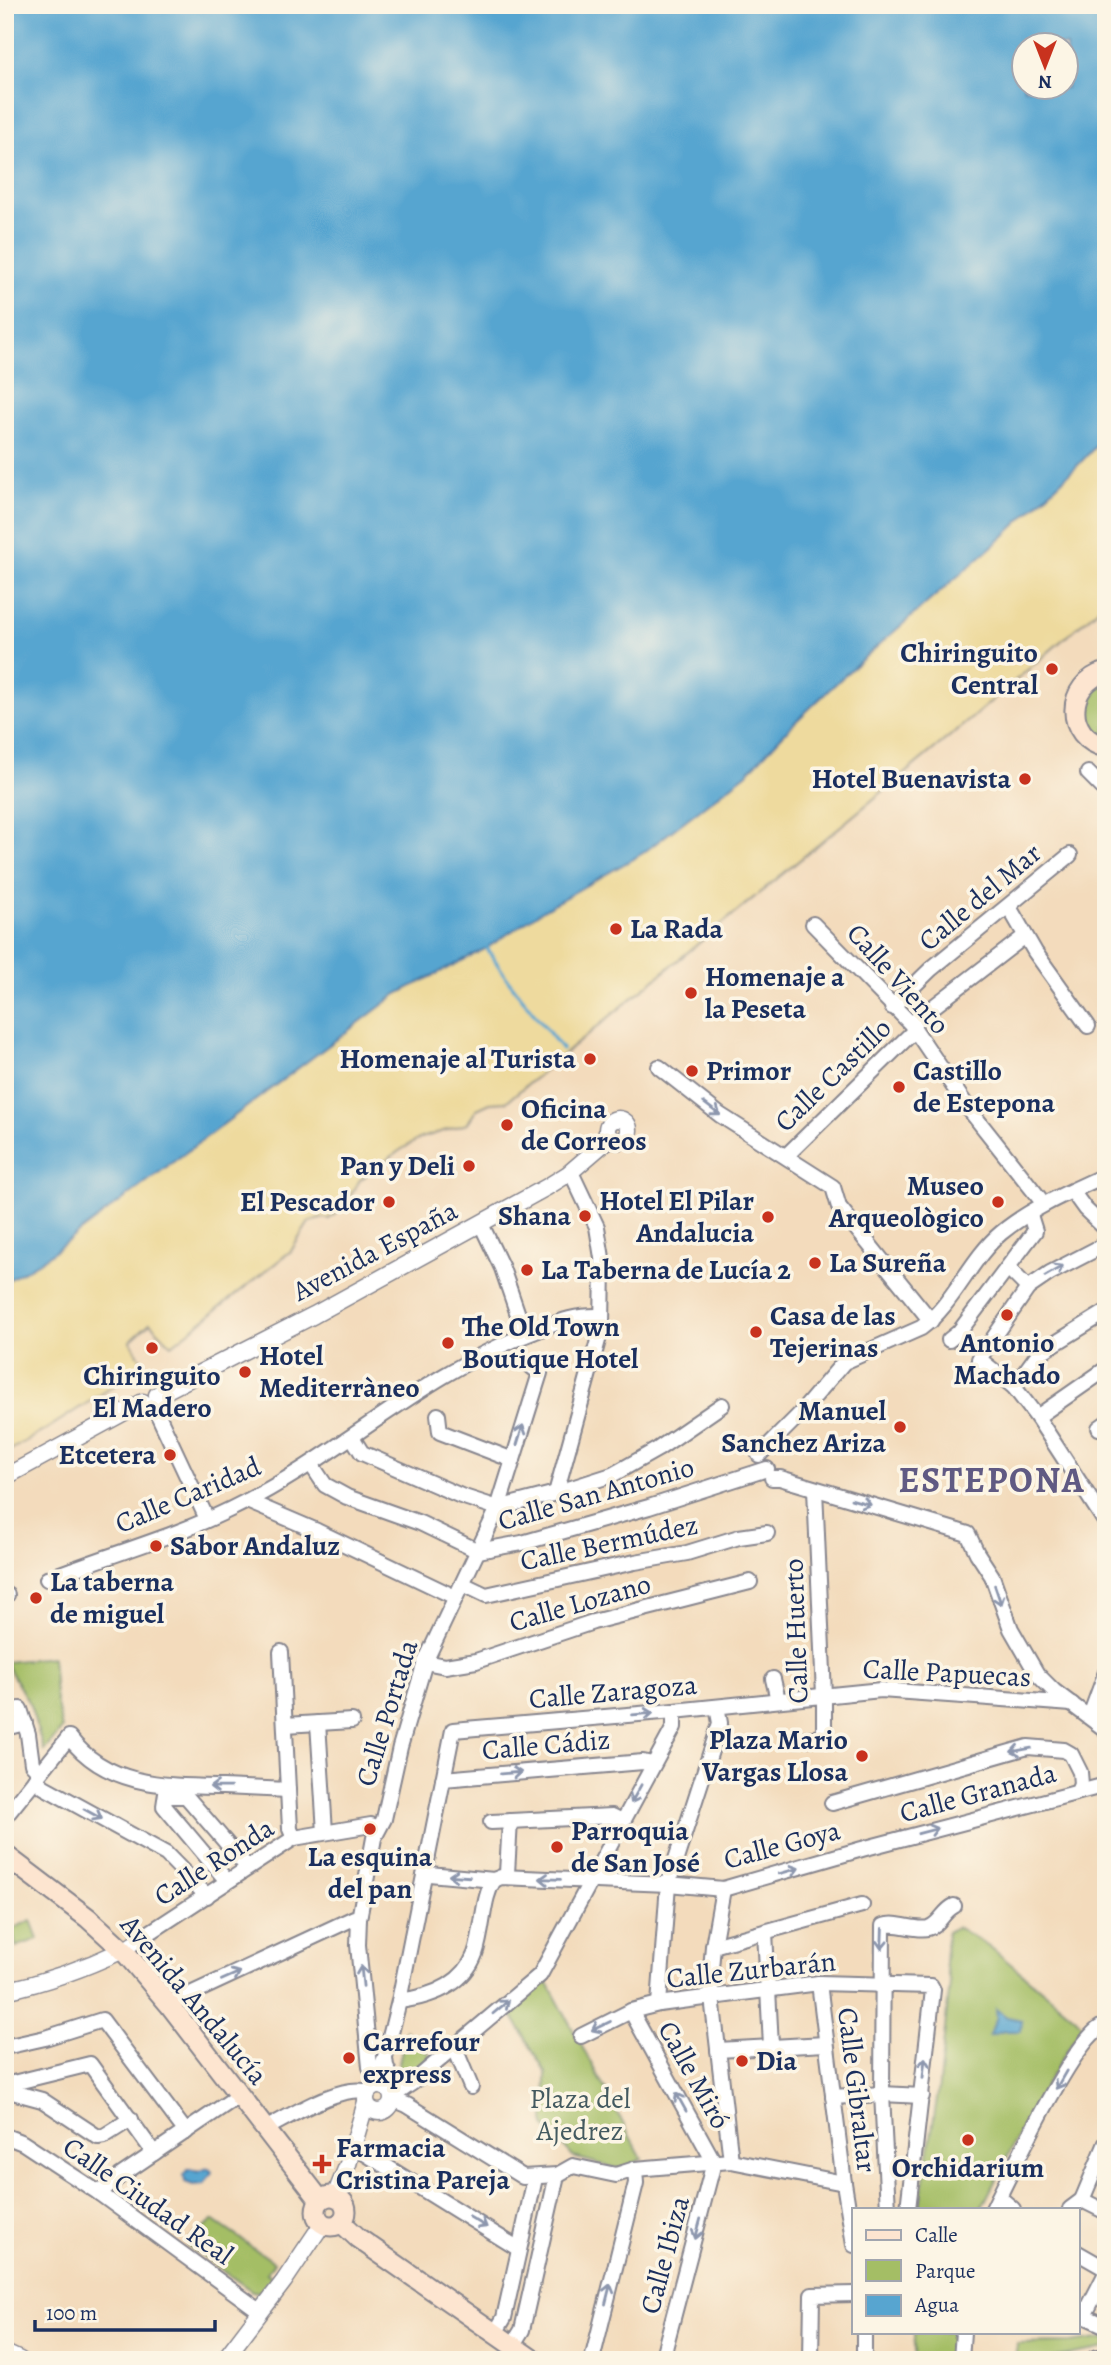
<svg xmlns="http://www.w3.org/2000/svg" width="1111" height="2365" viewBox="0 0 1111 2365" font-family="Alegreya,serif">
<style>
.green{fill:#a4be65;stroke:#607662;stroke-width:2}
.sand{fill:#eeda9e;stroke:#84847e;stroke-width:2}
.water{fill:#57a5d0;stroke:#396a97;stroke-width:2;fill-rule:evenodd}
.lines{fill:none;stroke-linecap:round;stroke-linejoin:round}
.stream{stroke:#57a5d0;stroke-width:3.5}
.minor-casing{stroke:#87858d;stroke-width:18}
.tertiary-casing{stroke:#87858d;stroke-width:19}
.secondary-casing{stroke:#87858d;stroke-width:23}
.minor{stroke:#fff;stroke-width:14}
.tertiary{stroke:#fff;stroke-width:16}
.secondary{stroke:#fde5d0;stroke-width:19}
.oneway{stroke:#8d97ae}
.poi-dot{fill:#c8321e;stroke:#fcf5e5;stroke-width:2.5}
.labels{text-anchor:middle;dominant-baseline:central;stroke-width:7;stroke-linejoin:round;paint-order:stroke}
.poi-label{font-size:28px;font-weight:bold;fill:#1b2f5e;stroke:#fcf5e5;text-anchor:start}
.street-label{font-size:28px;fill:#1b2f5e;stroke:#fcf5e5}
.park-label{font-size:28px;fill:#445a60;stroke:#fcf5e5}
.district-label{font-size:35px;font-weight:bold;letter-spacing:2px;fill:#605a83;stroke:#fcf5e5}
</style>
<rect width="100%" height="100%" fill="#fcf5e5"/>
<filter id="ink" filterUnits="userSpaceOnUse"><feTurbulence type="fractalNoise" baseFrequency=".0143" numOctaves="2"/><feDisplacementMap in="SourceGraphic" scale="14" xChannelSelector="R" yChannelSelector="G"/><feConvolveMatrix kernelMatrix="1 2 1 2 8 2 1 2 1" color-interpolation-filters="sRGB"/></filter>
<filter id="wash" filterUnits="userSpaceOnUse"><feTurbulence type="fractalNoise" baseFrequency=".00686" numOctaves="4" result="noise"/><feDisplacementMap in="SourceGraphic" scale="28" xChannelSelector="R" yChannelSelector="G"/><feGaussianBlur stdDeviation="1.57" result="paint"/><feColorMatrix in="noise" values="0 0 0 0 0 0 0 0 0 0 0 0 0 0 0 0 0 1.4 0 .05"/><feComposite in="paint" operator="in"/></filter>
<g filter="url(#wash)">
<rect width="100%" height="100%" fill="#f3dbbc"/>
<g class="green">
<path d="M1106,684V737C1081,725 1077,694 1106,684Z"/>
<polygon points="52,1657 55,1695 62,1729 44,1751 30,1705 5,1662"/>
<polygon points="31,1920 38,1939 16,1947 12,1929"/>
<polygon points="957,1927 989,1946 1076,2018 1082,2026 1031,2110 981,2209 919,2209 938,2093 950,1983 945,1964 947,1932"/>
<polygon points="547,1981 642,2159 620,2169 573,2157 545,2126 546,2073 510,2011"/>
<polygon points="406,2031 431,2056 406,2077 399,2074 398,2068"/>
<path d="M213,2220L274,2262L267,2273L273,2278C266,2288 264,2294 252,2291L189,2247L186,2242Z"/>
<polygon points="914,2332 952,2332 949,2360 914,2360"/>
<polygon points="1106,2338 1106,2348 1042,2360 1015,2360 1017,2344 1070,2343"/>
</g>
<polygon class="sand" points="1106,435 1106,601 1096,611 973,717 506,1102 490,1103 477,1109 467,1124 421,1138 399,1151 360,1180 341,1210 329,1219 324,1218 309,1222 291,1251 172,1345 150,1323 130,1341 145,1366 45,1430 5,1453 5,1282 41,1261 397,994 487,948 543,910 643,853 747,773 791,726 850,670 1004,536 1079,464"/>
<g class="water">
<path d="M5,5H1106V435L1079,464L1004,536L850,670L791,726L747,773L643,853L543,910L487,948L397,994L41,1261L5,1282ZM1024,46H1066V88H1024Z"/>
<polygon points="996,2009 1007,2017 1022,2020 1021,2031 1004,2031 989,2036 997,2017"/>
<polygon points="208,2168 212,2172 204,2184 193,2185 185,2182 184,2175 189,2169 198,2172"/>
</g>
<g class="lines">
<polyline class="stream" points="487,948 508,980 562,1049"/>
</g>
</g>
<g filter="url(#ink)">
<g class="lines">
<defs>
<g id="minor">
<polyline points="1088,773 1106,791"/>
<polyline points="1009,907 1035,952 1088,1026"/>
<polyline points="813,924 911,1024 968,1108 1044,1204"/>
<polyline points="892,1007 931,969 1070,855"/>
<polyline points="911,1024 1025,936"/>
<polyline points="659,1067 720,1115 833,1187 839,1207 931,1321"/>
<polyline points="786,1156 915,1030"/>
<polyline points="1072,1191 1085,1209 1106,1229"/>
<polyline points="481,1224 502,1268 525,1335"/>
<polyline points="1106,1244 1050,1273 1028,1288 979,1359 1014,1387 1037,1417 1106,1523"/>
<polyline points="1008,1268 1028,1288"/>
<polyline points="949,1340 959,1332 1035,1231 1030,1215"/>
<polyline points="1014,1387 1038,1354 1106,1312"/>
<polyline points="154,1406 207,1519"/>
<polyline points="438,1415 440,1432 513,1460"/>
<polyline points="1037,1417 1106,1369"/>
<polyline points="1099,1428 1106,1423"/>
<polyline points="352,1437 362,1453 461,1496 498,1508 556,1493 612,1475 658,1449 722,1405"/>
<path d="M759,1455L799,1415L844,1362L921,1328C954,1304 970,1259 1001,1233C1031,1208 1071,1191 1106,1175"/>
<polyline points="311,1464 325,1485 347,1497 420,1523 478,1551 522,1543 649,1507 767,1469"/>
<polyline points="772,1478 780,1478 968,1534 977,1553 992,1576 1011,1629 1037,1674 1054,1691 1106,1730"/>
<polyline points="556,1493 602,1326 603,1264 597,1227 571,1172"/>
<polyline points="247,1501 317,1531 455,1597"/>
<path d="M47,1579C108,1555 172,1538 231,1509C336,1459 421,1374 531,1333C559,1322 572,1315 602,1316"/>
<polyline points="463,1584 486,1595 635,1562 687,1553 739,1537 767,1533"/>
<polyline points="5,1595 7,1595"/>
<polyline points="281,1652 290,1829 294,1838"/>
<polyline points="425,1662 445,1666 476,1661 593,1622 750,1582"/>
<polyline points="773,1679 778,1700"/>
<polyline points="20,1709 28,1734 32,1764 40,1772"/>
<polyline points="1090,1716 1106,1672"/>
<polyline points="318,1723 325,1832"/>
<polyline points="285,1725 352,1721"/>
<polyline points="5,1728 25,1723"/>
<polyline points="791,1740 824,1737 824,1695 815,1489"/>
<polyline points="35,1779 44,1787 166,1854 207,1896"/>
<polyline points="443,1779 643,1762 653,1764"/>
<polyline points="167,1786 164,1806 227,1881"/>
<polyline points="169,1796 186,1796 247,1867"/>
<polyline points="832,1803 1028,1747 1064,1750 1071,1754 1080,1772 1081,1784 1078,1792"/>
<path d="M5,1817L69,1737C107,1787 166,1786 223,1787C245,1788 266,1789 288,1790"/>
<polyline points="491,1822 612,1816 622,1821"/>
<polyline points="425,1876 429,1874 494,1880 501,1877 668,1884 723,1889 862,1849 1106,1785"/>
<polyline points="509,1877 507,1873 510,1821"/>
<polyline points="723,1889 713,1946 710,1980 731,2161"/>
<polyline points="765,1932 771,2046"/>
<polyline points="713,1946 862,1905"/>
<polyline points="123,1950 294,1838 371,1825 378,1828"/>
<polyline points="819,1983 844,2183 854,2245"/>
<path d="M399,2001C430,1997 463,1986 475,1954C479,1943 481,1929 483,1916C485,1904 487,1891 494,1880"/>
<polyline points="169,2004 354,1918 359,1919"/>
<polyline points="659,2004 668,1884 720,1723 717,1707"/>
<polyline points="631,2011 714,2162"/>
<polyline points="581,2036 631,2011 659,2004 819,1983 931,1986 933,1990 908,2209"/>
<polyline points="454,2046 471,2087"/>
<polyline points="5,2047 45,2038 102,2020 186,2132"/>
<polyline points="718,2050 825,2044"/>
<polyline points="385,2058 386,2066 392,2079 402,2083 412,2083"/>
<polyline points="5,2085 90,2064 154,2153"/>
<polyline points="373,2087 385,2057 399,2001 453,1730 674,1711 881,1690 1072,1704"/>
<polyline points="385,2087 375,2077 370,2067 358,1945 359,1919 374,1838 384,1819 400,1747 425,1662 498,1508 540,1373 532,1367"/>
<polyline points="5,2090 42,2100 98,2137 104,2136 131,2119"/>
<polyline points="392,2097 412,2083 540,1975 674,1727 674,1711"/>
<polyline points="833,2097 882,2094 922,2096"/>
<polyline points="392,2099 407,2105 523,2177 557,2175 573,2166 616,2175 635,2169 731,2161 844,2183"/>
<path d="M265,2129C289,2117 342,2083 367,2092"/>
<polyline points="5,2136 23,2143 99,2193 260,2311"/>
<polyline points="356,2151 363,2152 519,2249"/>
<polyline points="99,2193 120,2176 238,2096"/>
<polyline points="999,2197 1013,2209"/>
<polyline points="1082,2200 1106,2212"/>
<path d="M888,2209L882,2094L883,1926C898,1921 913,1931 928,1928C940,1925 943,1911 954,1906"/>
<path d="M993,2209C1010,2174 1072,2043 1101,2027L1106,2030"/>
<polyline points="1070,2209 1082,2200 1106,2143"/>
<polyline points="1078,2253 1106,2269"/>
<polyline points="1106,2273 1084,2316 1106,2326"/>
<polyline points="864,2332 864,2360"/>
<polyline points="495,2333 504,2318 535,2178"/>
<polyline points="512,2346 522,2330 557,2175"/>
<polyline points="592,2360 636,2183 635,2169"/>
<polyline points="662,2360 714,2162"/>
<polyline points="811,2360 812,2295 854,2294"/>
<polyline points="961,2360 963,2332"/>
</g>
<g id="tertiary">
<circle cx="618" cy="1130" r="11"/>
<polyline points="157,1395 314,1315 547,1187 568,1174 610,1138"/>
<polyline points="5,1477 143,1402"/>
<path d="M5,1991C46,1982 85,1968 123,1950"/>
<circle cx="379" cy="2099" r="13"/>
<polyline points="335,2196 348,2164 366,2102"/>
<polyline points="5,2353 20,2360"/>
<polyline points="224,2360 284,2281 323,2223"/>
</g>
<g id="secondary">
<path d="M1106,672C1065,683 1064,738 1106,747"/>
<polyline points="5,1855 88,1918 123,1950 169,2004 320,2200"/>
<circle cx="331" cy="2211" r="15"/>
<polyline points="341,2222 358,2238 533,2360"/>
<polyline points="1096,2360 1106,2358"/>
</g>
</defs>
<use href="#minor" class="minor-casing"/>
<use href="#tertiary" class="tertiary-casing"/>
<use href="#secondary" class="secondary-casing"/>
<use href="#minor" class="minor"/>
<use href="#tertiary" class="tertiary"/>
<use href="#secondary" class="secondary"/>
</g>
<defs><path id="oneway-shaft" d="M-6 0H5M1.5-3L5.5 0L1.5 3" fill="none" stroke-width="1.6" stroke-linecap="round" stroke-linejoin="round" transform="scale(1.75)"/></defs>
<g class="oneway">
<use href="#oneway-shaft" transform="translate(712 1109) rotate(37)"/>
<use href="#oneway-shaft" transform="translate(1054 1271) rotate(-30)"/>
<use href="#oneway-shaft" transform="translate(520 1435) rotate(-73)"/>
<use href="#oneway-shaft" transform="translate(861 1502) rotate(16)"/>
<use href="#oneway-shaft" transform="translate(998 1595) rotate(71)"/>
<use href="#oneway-shaft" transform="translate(643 1714) rotate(-5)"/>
<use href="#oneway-shaft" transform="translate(1021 1750) rotate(170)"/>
<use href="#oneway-shaft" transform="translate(511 1773) rotate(-5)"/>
<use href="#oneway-shaft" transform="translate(220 1787) rotate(-179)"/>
<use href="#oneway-shaft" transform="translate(636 1794) rotate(119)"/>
<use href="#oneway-shaft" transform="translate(93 1814) rotate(29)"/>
<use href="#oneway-shaft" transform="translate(928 1831) rotate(-15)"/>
<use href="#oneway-shaft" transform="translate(789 1871) rotate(-16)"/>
<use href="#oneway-shaft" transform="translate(459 1876) rotate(-176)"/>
<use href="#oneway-shaft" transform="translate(550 1879) rotate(-178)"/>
<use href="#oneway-shaft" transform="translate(882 1939) rotate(92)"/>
<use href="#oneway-shaft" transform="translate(231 1976) rotate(-24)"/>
<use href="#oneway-shaft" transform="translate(362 1976) rotate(-96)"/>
<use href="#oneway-shaft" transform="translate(501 2007) rotate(-40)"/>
<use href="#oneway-shaft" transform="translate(601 2026) rotate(154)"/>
<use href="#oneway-shaft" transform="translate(924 2068) rotate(-84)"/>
<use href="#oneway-shaft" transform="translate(1061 2080) rotate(120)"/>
<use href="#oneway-shaft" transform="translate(681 2102) rotate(-119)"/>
<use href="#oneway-shaft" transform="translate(478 2222) rotate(31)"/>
<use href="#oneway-shaft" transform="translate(698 2229) rotate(105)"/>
<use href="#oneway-shaft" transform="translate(608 2294) rotate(-76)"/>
</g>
</g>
<g class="poi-dot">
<circle cx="1052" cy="669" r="7"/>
<circle cx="1025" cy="779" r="7"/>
<circle cx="616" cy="929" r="7"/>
<circle cx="691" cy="993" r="7"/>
<circle cx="590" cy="1059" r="7"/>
<circle cx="692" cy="1071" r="7"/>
<circle cx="899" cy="1087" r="7"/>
<circle cx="507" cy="1125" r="7"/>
<circle cx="469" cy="1166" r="7"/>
<circle cx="389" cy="1202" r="7"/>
<circle cx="998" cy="1202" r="7"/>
<circle cx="585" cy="1216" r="7"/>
<circle cx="768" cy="1217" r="7"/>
<circle cx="815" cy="1263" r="7"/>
<circle cx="527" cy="1270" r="7"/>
<circle cx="1007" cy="1315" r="7"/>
<circle cx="756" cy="1332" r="7"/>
<circle cx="448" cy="1343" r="7"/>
<circle cx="152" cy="1348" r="7"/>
<circle cx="245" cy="1372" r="7"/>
<circle cx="900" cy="1427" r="7"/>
<circle cx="170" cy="1455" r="7"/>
<circle cx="156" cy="1546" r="7"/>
<circle cx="36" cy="1598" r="7"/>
<circle cx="862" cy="1756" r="7"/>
<circle cx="370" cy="1829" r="7"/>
<circle cx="557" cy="1847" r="7"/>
<circle cx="349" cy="2058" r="7"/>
<circle cx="742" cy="2061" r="7"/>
<circle cx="968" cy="2140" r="7"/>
<path d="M318.5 2153.5h7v7h7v7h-7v7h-7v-7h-7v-7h7z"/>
</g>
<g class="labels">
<g class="poi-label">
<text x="1038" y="653" text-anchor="end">Chiringuito<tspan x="1038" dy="32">Central</tspan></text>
<text x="1011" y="779" text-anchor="end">Hotel Buenavista</text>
<text x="630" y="929">La Rada</text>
<text x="705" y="977">Homenaje a<tspan x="705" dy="32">la Peseta</tspan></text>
<text x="576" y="1059" text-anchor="end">Homenaje al Turista</text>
<text x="706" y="1071">Primor</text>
<text x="913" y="1071">Castillo<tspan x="913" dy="32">de Estepona</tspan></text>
<text x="521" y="1109">Oficina<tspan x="521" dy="32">de Correos</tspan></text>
<text x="455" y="1166" text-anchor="end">Pan y Deli</text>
<text x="984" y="1186" text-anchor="end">Museo<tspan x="984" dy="32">Arqueològico</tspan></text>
<text x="754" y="1201" text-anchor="end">Hotel El Pilar<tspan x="754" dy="32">Andalucia</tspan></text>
<text x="375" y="1202" text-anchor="end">El Pescador</text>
<text x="571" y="1216" text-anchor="end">Shana</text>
<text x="829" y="1263">La Sureña</text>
<text x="541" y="1270">La Taberna de Lucía 2</text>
<text x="770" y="1316">Casa de las<tspan x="770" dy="32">Tejerinas</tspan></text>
<text x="462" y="1327">The Old Town<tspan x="462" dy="32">Boutique Hotel</tspan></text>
<text x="1007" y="1343" text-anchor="middle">Antonio<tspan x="1007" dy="32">Machado</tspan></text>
<text x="259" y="1356">Hotel<tspan x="259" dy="32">Mediterràneo</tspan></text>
<text x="152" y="1376" text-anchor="middle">Chiringuito<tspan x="152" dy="32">El Madero</tspan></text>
<text x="886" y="1411" text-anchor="end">Manuel<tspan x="886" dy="32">Sanchez Ariza</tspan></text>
<text x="156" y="1455" text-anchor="end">Etcetera</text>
<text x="170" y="1546">Sabor Andaluz</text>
<text x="50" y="1582">La taberna<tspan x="50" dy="32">de miguel</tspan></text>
<text x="848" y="1740" text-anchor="end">Plaza Mario<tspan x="848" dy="32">Vargas Llosa</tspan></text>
<text x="571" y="1831">Parroquia<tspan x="571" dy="32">de San José</tspan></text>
<text x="370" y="1857" text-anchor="middle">La esquina<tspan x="370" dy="32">del pan</tspan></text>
<text x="363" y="2042">Carrefour<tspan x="363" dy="32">express</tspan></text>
<text x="756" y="2061">Dia</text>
<text x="336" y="2148">Farmacia<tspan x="336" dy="32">Cristina Pareja</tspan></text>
<text x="968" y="2168" text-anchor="middle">Orchidarium</text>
</g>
<g class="street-label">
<text transform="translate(980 897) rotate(-40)">Calle del Mar</text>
<text transform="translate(898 979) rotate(48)">Calle Viento</text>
<text transform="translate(833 1075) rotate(-44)">Calle Castillo</text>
<text transform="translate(375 1251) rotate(-28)">Avenida España</text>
<text transform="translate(596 1494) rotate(-16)">Calle San Antonio</text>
<text transform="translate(188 1495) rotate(-23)">Calle Caridad</text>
<text transform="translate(609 1543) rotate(-12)">Calle Bermúdez</text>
<text transform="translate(580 1603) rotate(-16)">Calle Lozano</text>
<text transform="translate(796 1631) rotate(-92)">Calle Huerto</text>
<text transform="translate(947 1673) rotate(3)">Calle Papuecas</text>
<text transform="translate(613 1692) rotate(-5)">Calle Zaragoza</text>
<text transform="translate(387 1713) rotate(-73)">Calle Portada</text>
<text transform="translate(546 1745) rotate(-5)">Calle Cádiz</text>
<text transform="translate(978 1793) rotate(-15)">Calle Granada</text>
<text transform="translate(782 1845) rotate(-15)">Calle Goya</text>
<text transform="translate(214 1862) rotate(-33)">Calle Ronda</text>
<text transform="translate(751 1970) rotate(-6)">Calle Zurbarán</text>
<text transform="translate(194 2000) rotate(50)">Avenida Andalucía</text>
<text transform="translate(694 2075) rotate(61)">Calle Miró</text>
<text transform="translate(857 2090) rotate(83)">Calle Gibraltar</text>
<text transform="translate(148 2201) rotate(35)">Calle Ciudad Real</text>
<text transform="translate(665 2255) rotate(-75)">Calle Ibiza</text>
</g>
<g class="park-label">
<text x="580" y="2099">Plaza del<tspan x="580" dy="32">Ajedrez</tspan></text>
</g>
<g class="district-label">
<text x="992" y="1480">ESTEPONA</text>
</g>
</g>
<rect width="1111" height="2365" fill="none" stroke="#fcf5e5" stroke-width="28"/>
<rect x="852" y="2208" width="228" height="126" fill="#fcf5e5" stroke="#a2a6af" stroke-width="2"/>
<rect x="866" y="2230" width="35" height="10" fill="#fde5d0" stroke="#a2a6af" stroke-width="2"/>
<text x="915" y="2242" font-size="21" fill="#1b2f5e">Calle</text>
<rect x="866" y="2260" width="35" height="21" fill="#a4be65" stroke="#a2a6af" stroke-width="2"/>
<text x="915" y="2278" font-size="21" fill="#1b2f5e">Parque</text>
<rect x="866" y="2295" width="35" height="21" fill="#57a5d0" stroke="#a2a6af" stroke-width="2"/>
<text x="915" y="2312" font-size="21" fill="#1b2f5e">Agua</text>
<g transform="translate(1045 66) rotate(180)"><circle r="33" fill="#fcf5e5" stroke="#a2a6af" stroke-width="2"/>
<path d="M0-5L12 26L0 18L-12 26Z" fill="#c8321e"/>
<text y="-10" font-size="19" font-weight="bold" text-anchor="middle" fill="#1b2f5e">N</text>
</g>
<path d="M35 2320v10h180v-10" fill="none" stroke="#1b2f5e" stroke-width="3.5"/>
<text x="46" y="2320" font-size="21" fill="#1b2f5e" stroke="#fcf5e5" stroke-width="5" paint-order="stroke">100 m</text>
</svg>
